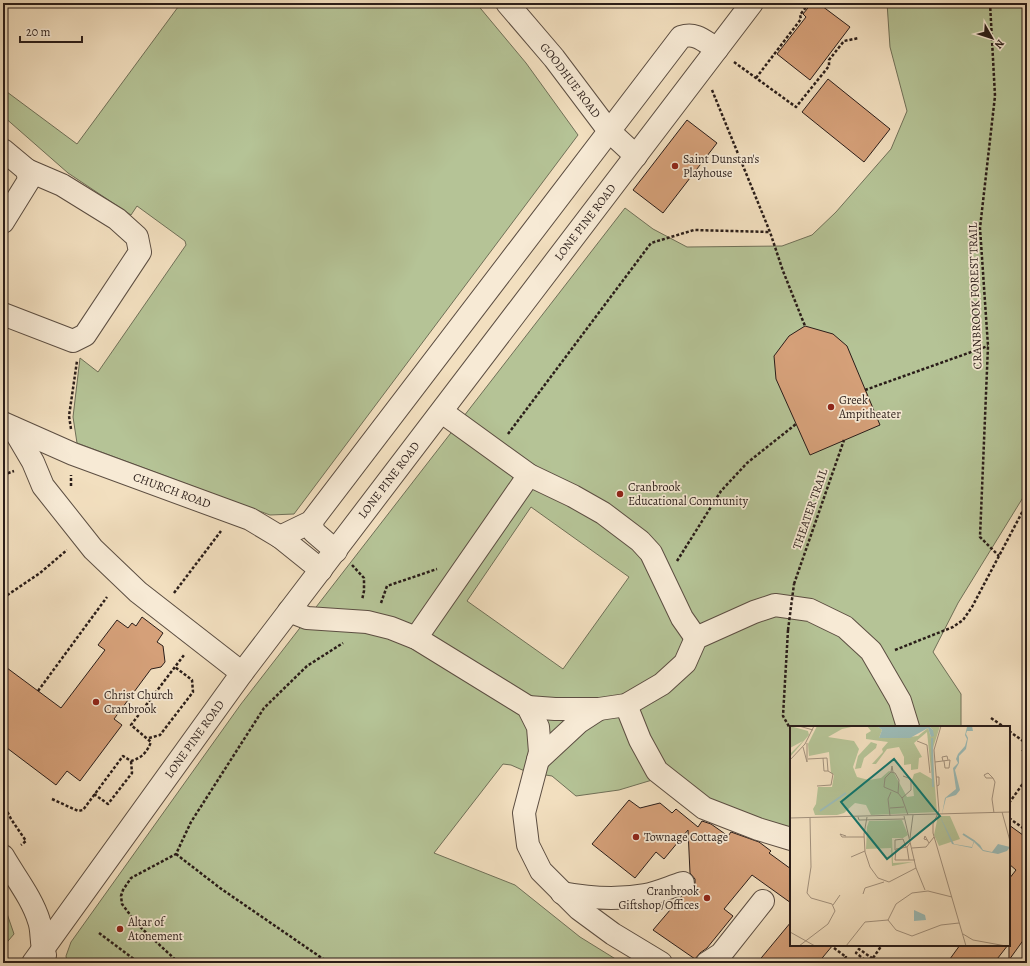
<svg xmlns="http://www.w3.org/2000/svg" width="1030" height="966" viewBox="0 0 1030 966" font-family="Alegreya,serif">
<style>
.green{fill:#b5c396;stroke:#707058;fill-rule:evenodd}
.building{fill:#d5a079;stroke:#2a1d19}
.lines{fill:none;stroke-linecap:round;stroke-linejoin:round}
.minor-casing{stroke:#5c4e42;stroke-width:24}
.path{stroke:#2a1d19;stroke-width:2.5;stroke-dasharray:3 2;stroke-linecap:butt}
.minor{stroke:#f7ead5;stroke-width:22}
.path-bridge{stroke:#2a1d19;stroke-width:2.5;stroke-dasharray:3 2;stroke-linecap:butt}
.poi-dot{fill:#8f2418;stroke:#f7ead5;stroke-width:1.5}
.labels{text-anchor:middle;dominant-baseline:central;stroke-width:3.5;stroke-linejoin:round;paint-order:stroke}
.street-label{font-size:12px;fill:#2a1d19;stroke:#f7ead5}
.poi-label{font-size:12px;fill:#2a1d19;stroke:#f7ead5;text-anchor:start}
.inset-river{fill:none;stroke:#9cbcb8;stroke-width:2}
.inset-road{fill:none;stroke:#a2917d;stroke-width:1}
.view{fill:#0f766e;fill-opacity:0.15;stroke:#0f766e;stroke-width:2}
.inset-edge{fill:none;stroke:#2a1d19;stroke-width:2}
</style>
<rect width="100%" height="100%" fill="#f2dfbf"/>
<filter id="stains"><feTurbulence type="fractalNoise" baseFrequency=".005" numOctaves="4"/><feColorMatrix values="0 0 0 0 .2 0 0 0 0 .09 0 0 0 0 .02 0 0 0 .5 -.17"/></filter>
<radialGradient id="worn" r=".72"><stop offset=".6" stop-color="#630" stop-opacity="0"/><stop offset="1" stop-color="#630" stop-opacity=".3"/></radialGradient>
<g class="green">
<polygon points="181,3 476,3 526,63 578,135 294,514 270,515 77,443 73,417 80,358 98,372 186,245 185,241 137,206 131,215 68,173 3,116 3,89 77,144"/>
<path d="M887,3H1027V491L958,603L933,652L961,694V727H791V831L705,797L672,774L619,790L576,796L552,776L527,772L511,765L503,764L434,853L515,885L580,937L622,963H67L66,956L71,942L241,704L625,208L653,229L687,247L782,246L812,235L836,212L891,149L907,111L890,47ZM531,507L629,577L563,669L467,601Z"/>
<polygon points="3,902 14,934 3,947"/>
</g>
<g class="building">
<polygon points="812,3 818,3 850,27 810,80 777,54 806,17 803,14"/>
<polygon points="828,79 890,129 864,162 802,112"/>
<polygon points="687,120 717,143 663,213 633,190"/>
<polygon points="805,326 833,334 847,346 880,425 810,455 776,379 774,356 789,336"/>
<polygon points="142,617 163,633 157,642 163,646 165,662 161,667 151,669 114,719 122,725 80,781 67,771 56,785 3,745 3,665 61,708 105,650 98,645 117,620 128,628 132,623 136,626"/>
<polygon points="629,800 640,808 660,803 672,813 676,809 698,827 702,821 711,824 728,836 731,832 759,842 771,851 769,853 791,869 791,903 752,875 724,909 733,916 707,948 700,953 695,959 653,930 682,896 692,892 695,886 695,879 690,873 688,830 664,859 656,852 635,878 592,844"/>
<polygon points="1009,825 1027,838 1027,935 1009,960 1009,879 1016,870 1009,864"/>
<polygon points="791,922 791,945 833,945 818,963 757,963"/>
<polygon points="960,945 1008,945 994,963 947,963"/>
</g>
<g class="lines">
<defs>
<g id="minor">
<path id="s1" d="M507,3L554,58L609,131L636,156"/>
<polyline points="3,150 27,170 29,180 3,222"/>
<polyline points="3,314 73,341 85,335 140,252 137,237 117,219 62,185 27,170"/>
<polyline points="442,412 529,475 573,496 603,513 640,541 651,553 682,618 696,638"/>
<path id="s2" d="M3,423L73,454L250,519L280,537L321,570"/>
<polyline points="13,428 33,462 43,486 93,549 138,592 242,673"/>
<polyline points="311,522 314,532 336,551"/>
<path d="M280,537L311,522L681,37C696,32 704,41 717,49"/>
<polyline points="289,611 307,618 367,622 391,628 416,638 528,707 538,727 540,752 524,813 528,845 541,871 579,909 613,934 661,963"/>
<polyline points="416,638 529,475"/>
<polyline points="626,705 640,740 657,771 704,808 758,829 791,839"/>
<polyline points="528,707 555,709 599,709 626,705 662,684 685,663 696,638 754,612 775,605 810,610 845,627 871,651 900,701 908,727"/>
<polyline points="538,760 579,722 599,709"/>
<path d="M3,856C15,877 32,898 39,921C43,932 40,944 45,955"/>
<path d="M562,893C588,898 618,900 645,895C657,893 670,887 683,883"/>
<path id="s3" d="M33,963L242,673L752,3"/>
<polyline points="707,963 721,954 763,901"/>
</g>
</defs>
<use href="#minor" class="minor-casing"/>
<g class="path">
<polyline points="990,3 995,96 980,228 988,346 980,537 999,556"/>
<polyline points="734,62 796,107 829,66 829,60 844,41 859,38"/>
<polyline points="756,78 801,19 800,15 809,3"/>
<polyline points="712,90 770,232 783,271 805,326"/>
<polyline points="865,390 988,346"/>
<polyline points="71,429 69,416 77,361"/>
<polyline points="508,434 651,243 694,230 770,232"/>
<polyline points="3,475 14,471"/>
<polyline points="71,486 71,475"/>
<polyline points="677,561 721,491 747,463 796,424"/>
<polyline points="352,565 364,578 364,591 362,600"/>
<polyline points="794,584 844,440"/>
<polyline points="174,593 221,531"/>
<polyline points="3,598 40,573 67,550"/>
<polyline points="381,603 387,586 437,569"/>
<polyline points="788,630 783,716 791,730"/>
<polyline points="895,650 953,627 963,620 972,607 1027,503"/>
<polyline points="38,691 107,597"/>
<polyline points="991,718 1004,727"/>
<polyline points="1009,731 1027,744"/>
<polyline points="149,738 160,735 193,692 192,680 175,667"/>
<polyline points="3,740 6,735"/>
<polyline points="1027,745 1022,752 1027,755"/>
<polyline points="94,794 108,804 132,773 131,761"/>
<path d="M52,799L78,811L83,810L123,756L131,761C142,758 147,752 151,742L131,725L184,655"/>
<polyline points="3,803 11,819 26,841 21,845"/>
<polyline points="1009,803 1027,778"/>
<polyline points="1009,818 1027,831"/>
<polyline points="176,854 220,888 329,963"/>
<polyline points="99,933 139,963"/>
<polyline points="834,948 846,957"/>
<polyline points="873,958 882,945"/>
<polyline points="179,963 137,924 122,904 121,896 123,890 131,878 176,854 191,822 264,708 307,666 343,643"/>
<polyline points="842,963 846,957 853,963"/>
<polyline points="869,963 856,953 859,949 879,963"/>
</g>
<use href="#minor" class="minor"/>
<polyline class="path-bridge" points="788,630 794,584"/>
</g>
<g class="poi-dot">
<circle cx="675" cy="166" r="4"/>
<circle cx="831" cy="407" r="4"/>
<circle cx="620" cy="494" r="4"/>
<circle cx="96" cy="702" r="4"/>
<circle cx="636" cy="837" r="4"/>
<circle cx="707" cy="898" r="4"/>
<circle cx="120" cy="929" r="4"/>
</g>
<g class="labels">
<g class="street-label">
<text stroke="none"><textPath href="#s1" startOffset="100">GOODHUE ROAD</textPath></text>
<text stroke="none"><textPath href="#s3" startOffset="924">LONE PINE ROAD</textPath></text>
<text transform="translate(975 296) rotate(-92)">CRANBROOK FOREST TRAIL</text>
<text stroke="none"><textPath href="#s3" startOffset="600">LONE PINE ROAD</textPath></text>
<text stroke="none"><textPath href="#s2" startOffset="182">CHURCH ROAD</textPath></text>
<text transform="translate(810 509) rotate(-71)">THEATER TRAIL</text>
<text stroke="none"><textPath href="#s3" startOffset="276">LONE PINE ROAD</textPath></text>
</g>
<g class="poi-label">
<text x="683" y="159">Saint Dunstan's<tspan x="683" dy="14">Playhouse</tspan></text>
<text x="839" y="400">Greek<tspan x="839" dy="14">Ampitheater</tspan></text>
<text x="628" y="487">Cranbrook<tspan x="628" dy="14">Educational Community</tspan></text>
<text x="104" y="695">Christ Church<tspan x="104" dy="14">Cranbrook</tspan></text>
<text x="644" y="837">Townage Cottage</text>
<text x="699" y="891" text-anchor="end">Cranbrook<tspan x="699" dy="14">Giftshop/Offices</tspan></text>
<text x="128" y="922">Altar of<tspan x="128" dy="14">Atonement</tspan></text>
</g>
</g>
<g transform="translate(790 726)">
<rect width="220" height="220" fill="#f2dfbf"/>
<path d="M0,0L18,5L19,9L0,31V28L13,15L0,22ZM27,0H66L52,3L38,11L64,15L69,23L63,41L67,51L79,54L91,52L99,45L104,47L117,71L124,70L122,54L124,48L130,46L142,53L137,6L124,17L132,31L129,32L128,43L121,44V38L114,39V31L109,21L97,23L86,38H82L93,26L92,23L98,16L76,13V8L81,5L77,0H87L92,4L89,12H109L128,10L138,2L141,11L143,4L139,0H150L142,25L147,86L81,89L76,79L65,77L54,87L47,89H25L23,83L26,78L28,61H42L44,49L41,47L39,26L19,30L18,18ZM81,16L87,18L86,22L74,32L71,42L65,43L68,30ZM148,90H160L170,113L149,120L144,109ZM112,94L118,109L113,112H102L103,137L123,136L102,140L101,122L76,123L77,101L79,95Z" fill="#b5c396"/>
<path d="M87,0H139L143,4L144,10L141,11L138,2L120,12H89L92,4ZM182,0L183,5H177L176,8L178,12L176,23L169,30V37L165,44L170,64L166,69L156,72L151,92L164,118L182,121L184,114L190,119L193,124L202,126L208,118L220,121L217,125L208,128L193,125L184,116L182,122L162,118L151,93L155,72L166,63L163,42L168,37L166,33L168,28L175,20L177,13L175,9L177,1ZM124,184L135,189L136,194L124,195Z" fill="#9cbcb8"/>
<path class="inset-river" d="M142,12L143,61M30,85L56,67M173,108L184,115"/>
<path class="inset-road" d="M9,0L23,4M151,0L144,24L149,85L143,98V107L176,220M127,15L137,19L140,47M13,21L17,36V17M18,33L37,32L38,45H34L33,32M0,34L15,18L24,0M153,35L152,31L157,30L158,34M145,36L160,34L159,42H155L154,35M101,46L102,40L103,46M113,50L121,53V64L112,72L118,89M146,51H149V59L147,60M203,52L198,47L194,49L196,52H203L205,56L202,73L204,87M27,60L41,59L43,48L38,45M108,67L109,54L105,47L101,46L95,52L94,61L108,67L112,72M100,82L114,81M212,86L220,115M100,90L98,73L101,66M114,90L126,142L135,164M68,91L69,94L114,93M77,91L74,108L75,126L80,141L88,152L99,156L126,142M0,92L220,86M56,110L50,108L52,111H74M120,112L123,89M137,114L134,113L135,110L139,117M120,117L117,121L119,134H125M117,121L106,123L105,134H119M122,122L136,121L144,111M105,124V114L113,113L116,121M61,131L75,125M73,168L75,162L94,156M43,179L50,169M98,194L106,204L122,210L151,199L169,197M98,194L106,178L122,167L138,165L162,171M0,206L25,220M173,208L183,214L216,220M9,220L38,198L45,185L42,178L21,172L17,167L21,141L20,92M56,220L75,196L98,194"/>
<path class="view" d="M104,33L150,90L97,133L51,76Z"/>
<rect width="220" height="220" class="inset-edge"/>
</g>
<rect width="1030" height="966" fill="none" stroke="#f2dfbf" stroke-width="16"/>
<rect x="4" y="4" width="1022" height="958" fill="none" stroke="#2a1d19" stroke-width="2"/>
<rect x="8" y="8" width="1014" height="950" fill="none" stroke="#2a1d19"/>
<g transform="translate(992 38) rotate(129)" stroke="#f7ead5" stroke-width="3" paint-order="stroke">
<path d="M0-3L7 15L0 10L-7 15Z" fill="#2a1d19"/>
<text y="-6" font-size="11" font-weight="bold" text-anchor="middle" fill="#2a1d19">N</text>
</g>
<path d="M20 36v6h62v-6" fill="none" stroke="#2a1d19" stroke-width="2"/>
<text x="26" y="36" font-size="12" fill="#2a1d19" stroke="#f7ead5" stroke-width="3" paint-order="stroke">20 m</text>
<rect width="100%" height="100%" filter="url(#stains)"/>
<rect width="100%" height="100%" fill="url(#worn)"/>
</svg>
